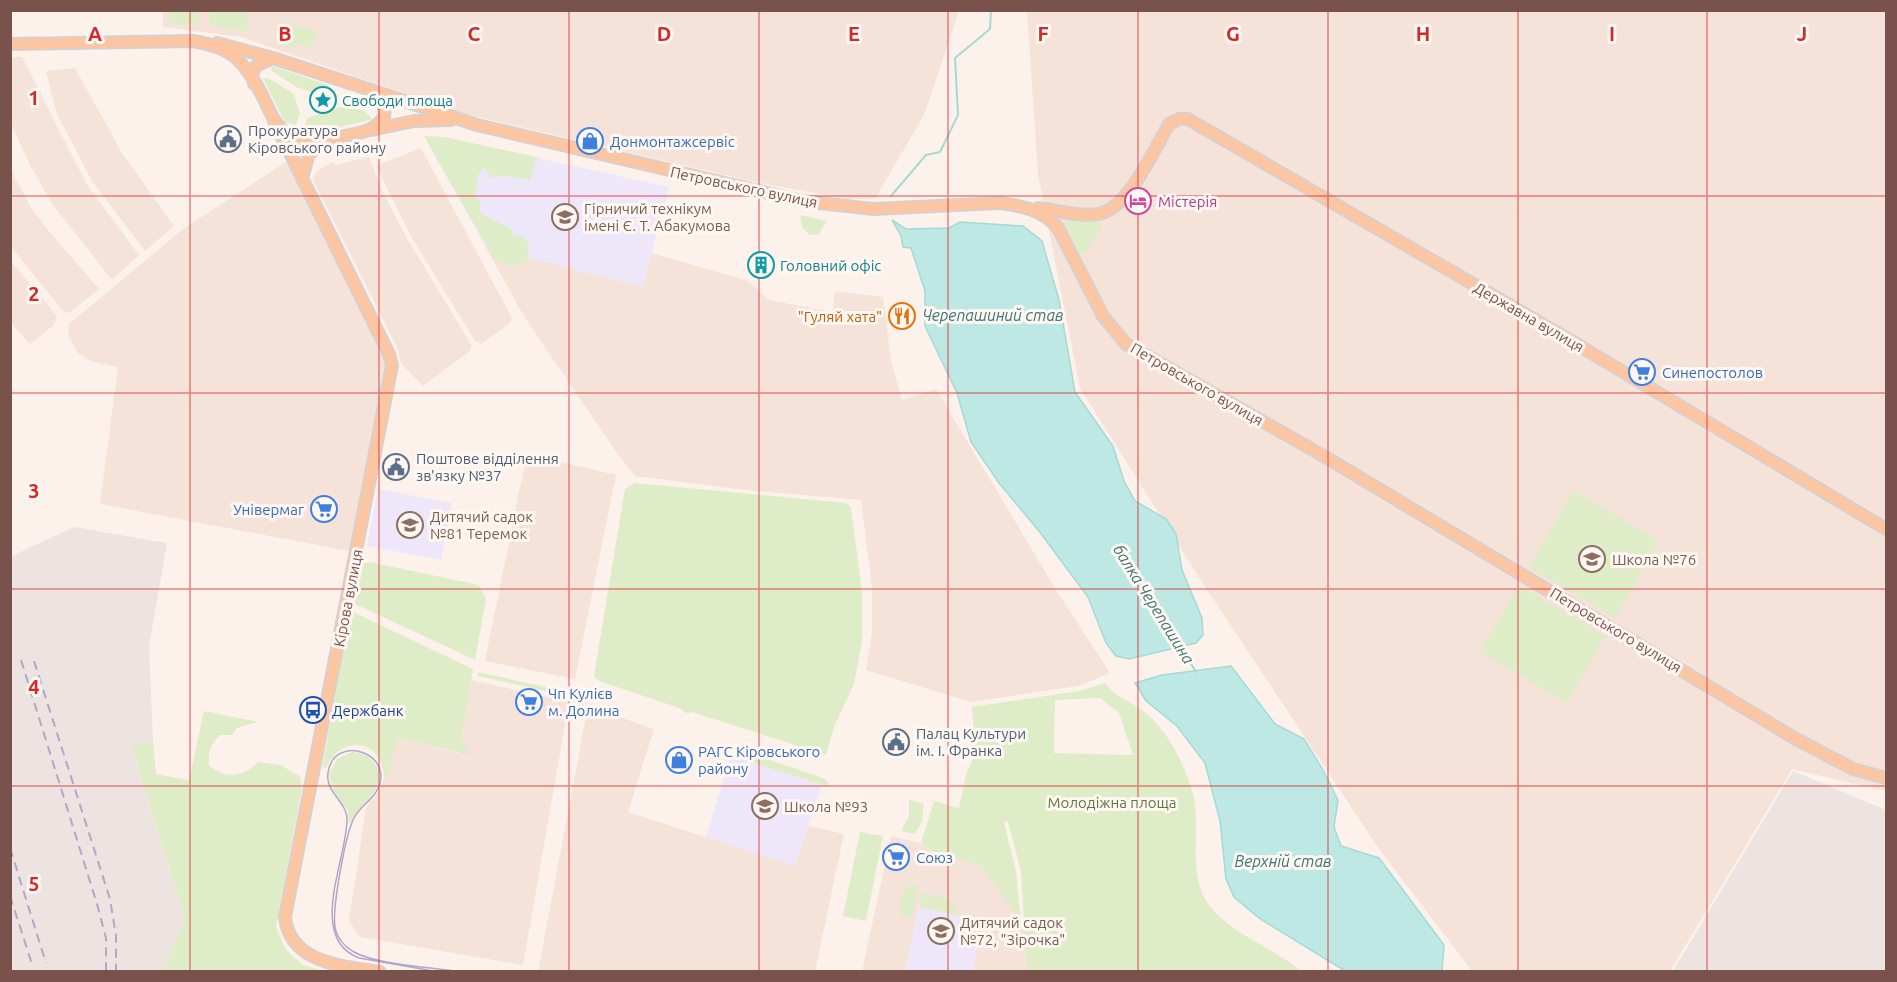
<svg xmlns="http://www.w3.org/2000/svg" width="1897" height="982" viewBox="0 0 1897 982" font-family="Ubuntu,sans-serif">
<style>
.residential{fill:#f5e2d9}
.industrial{fill:#ede3e0}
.education{fill:#eee7fa}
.green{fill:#dfecc8;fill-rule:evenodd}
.water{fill:#bee8e4;stroke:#a4dad6;stroke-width:1.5}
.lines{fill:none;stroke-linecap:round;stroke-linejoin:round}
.stream{stroke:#a4dad6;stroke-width:2}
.major-casing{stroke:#d9cfcd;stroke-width:14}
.major{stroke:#fcc6a3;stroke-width:10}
.tram{stroke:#b1a7c9;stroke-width:1.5}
.rail{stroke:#b1a7c9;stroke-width:2;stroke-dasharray:9 6;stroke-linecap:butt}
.grid{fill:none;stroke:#d62828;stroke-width:1.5;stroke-opacity:0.55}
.labels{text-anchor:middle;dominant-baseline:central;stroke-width:6;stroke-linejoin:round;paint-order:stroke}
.culture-label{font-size:15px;fill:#0d838f;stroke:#fff7f2;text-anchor:start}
.service-label{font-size:15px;fill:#4e5e75;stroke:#fff7f2;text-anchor:start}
.shop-label{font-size:15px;fill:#366cbe;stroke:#fff7f2;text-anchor:start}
.street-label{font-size:15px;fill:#79524c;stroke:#fff7f2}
.hotel-label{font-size:15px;fill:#b23c85;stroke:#fff7f2;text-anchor:start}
.education-label{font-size:15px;fill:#785e54;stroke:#fff7f2;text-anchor:start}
.food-label{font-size:15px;fill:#c56008;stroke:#fff7f2;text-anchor:end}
.transit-label{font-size:15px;fill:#164399;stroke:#fff7f2;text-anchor:start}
.park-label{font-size:15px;fill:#5e7a41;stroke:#fff7f2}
.water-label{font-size:16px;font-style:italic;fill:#3c7773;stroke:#fff7f2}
.grid-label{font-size:20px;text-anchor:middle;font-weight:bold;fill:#d62828;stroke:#fff7f2;stroke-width:6;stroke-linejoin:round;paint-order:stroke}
</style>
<rect width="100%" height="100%" fill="#fdf2eb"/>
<g class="residential">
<polygon points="163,10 959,11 924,115 875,199 847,199 755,182 465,114 241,37 163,27"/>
<polygon points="1027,11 1886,11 1886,791 1792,769 1670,971 1472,971 1379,849 1200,579 1080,388 1038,174"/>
<polygon points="10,57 22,57 87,185 139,255 112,280 53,205 31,167 12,126"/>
<polygon points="75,68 122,153 174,226 145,251 92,181 56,112 46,71"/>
<polygon points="421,148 512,318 509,324 481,344 475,341 412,238 376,166"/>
<polygon points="369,157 383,193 408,240 472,346 470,351 423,386 401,363 398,349 313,180 316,172 334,161 335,165"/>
<polygon points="286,162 339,262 387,364 354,552 100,504 118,367 90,361 78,353 68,335 69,324 183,229"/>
<polygon points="11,170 31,208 48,230 99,289 69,313 64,312 11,247"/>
<polygon points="485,246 643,287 652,253 748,281 769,300 833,312 835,291 883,297 891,361 902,400 936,389 1056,590 1110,673 1078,686 971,702 866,670 872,632 872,587 861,500 744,490 635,476 617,453 525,318"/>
<polygon points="10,260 57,316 54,325 30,344 11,323"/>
<polygon points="535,456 616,475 575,679 485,661 526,458"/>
<polygon points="471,680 569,702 523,965 360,937 349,921 366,808 379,792 384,778 388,778 396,738 459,753"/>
<polygon points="588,706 654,729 628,812 795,866 808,826 844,834 815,971 538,972"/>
<polygon points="891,836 921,843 936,853 981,866 1021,920 1025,920 1027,971 972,971 977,946 960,916 922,892 905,971 862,972"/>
</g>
<g class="industrial">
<polygon points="74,527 167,543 149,646 153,741 131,747 185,919 164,971 11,971 10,557"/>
<polygon points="1793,771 1886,810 1886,971 1673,971"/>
</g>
<g class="education">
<polygon points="424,136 444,137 669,187 643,287 485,246"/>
<polygon points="378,489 452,503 441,560 367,546"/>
<polygon points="731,756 822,785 795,866 706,837"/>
<polygon points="919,907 960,916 977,946 972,971 905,972"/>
</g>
<g class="green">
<polygon points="210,10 250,11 246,32 209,25"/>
<polygon points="169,11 199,11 199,25 169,24"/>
<polygon points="293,24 317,32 312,48 297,43 295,48 278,42 282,27 289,29"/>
<polygon points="272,66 328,85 325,96 296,87 271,70"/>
<polygon points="263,78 268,78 294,94 300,114 296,125 285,123"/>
<polygon points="341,107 363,110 373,119 312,134 304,128 307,118"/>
<path d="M424,136L444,137L537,157L530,180L504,176L491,178L486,168L483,169L478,175L475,196L480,201V213L512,229V235L524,238L529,244L527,261C514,269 507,267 494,259Z"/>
<polygon points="800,215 827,221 819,234 809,235 802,227"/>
<polygon points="1069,216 1101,223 1101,229 1085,253 1079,253 1065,222"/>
<polygon points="635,483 846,503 851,507 862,592 862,642 854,684 834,727 826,755 692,712 686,713 679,708 599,681 594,676 625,489"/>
<polygon points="1574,491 1659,541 1615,618 1529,567"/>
<polygon points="370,562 479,585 486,599 475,660 353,603 360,564"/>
<polygon points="1519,585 1605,636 1567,703 1480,652"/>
<path d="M351,611L473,669L461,741L471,755L397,738L388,778H384C383,739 341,733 326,768L322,767Z"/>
<polygon points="478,672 564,691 563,695 477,676"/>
<path d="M1105,683C1115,696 1125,699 1138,707C1158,721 1172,741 1182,764C1187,774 1191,787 1194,798C1201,832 1187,876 1209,905C1231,934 1273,947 1301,971H1027L1021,871L1008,822H1004L1016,872L1021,921L981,866L936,853L921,843L934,801L959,808L966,774L975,755L972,707L1079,691ZM1100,698L1119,713L1133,755L1054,753L1055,700Z"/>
<path d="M204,711L258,722L237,728L232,735H220C210,745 208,752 209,765C225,780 244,777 258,762L280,765L300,776L302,788L276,927L286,950L303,965L324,971L164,970L185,919L131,746L153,741L156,774L189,780Z"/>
<path d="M352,752C362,753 371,756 376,765C389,788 358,806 349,825L348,811L333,790L329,774L337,759Z"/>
<polygon points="749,753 823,778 828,782 828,787 741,759 743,755"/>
<polygon points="909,800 924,804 922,821 915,834 901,831 909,816"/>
<polygon points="860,832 883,836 866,921 843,916"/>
<path d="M909,885H917L918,889L912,916L903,918C897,911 902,892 909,885Z"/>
<polygon points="922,892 948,899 960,916 919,907"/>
</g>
<g class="water">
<polygon points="892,220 906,229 949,228 960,222 1023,226 1042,241 1059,300 1075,392 1113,446 1124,481 1135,501 1166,519 1176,534 1182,570 1202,618 1203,635 1196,643 1129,659 1116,656 1106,643 1088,597 1039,531 999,483 971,442 957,393 925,326 925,291 911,248 903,247 901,236"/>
<polygon points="1231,666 1275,724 1304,739 1322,768 1338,800 1334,827 1341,846 1379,858 1444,945 1442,971 1345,971 1259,918 1234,897 1226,879 1220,821 1205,763 1177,726 1146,701 1135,683 1162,675"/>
</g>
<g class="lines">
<g class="stream">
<polyline points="891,196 926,155 940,152 958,115 955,58 990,29 991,10"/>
<polyline points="1180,646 1196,672"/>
</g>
<defs>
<g id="major">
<polyline points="217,43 273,58"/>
<path d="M10,44L193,41C210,44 230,49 242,64C281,109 262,154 344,136C359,133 375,131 384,117C387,102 379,97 368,89L273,58L256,66L252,74L254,84"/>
<path d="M368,89L477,125L802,201L873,209L1000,203C1023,206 1043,210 1058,228L1103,316L1126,344L1322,455L1796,739L1853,769L1886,778"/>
<path d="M274,121L389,354L392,365L285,917C290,964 344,966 380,972"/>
<polyline points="371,130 414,121 451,120"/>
<polyline points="302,178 309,154 326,140"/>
<path d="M1038,208C1056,210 1080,217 1098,214C1128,210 1154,149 1169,124L1179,119H1188L1568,339L1886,529"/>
</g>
</defs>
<use href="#major" class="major-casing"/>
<use href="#major" class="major"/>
<path class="tram" d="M439,972L359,958C306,938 348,857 347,818C346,801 325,792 328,773C333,732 399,753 376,792C370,802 358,808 353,820C345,838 332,908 335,927C337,938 345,947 354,952C377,965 433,967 461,972"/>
<g class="rail">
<polyline points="21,660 97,904 106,938 106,972"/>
<polyline points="34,661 110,899 116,936 116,972"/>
<polyline points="10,848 46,963"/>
<polyline points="10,896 33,967"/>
</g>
</g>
<path class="grid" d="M190,10V972M379,10V972M569,10V972M759,10V972M948,10V972M1138,10V972M1328,10V972M1518,10V972M1707,10V972M10,196H1886M10,393H1886M10,589H1886M10,786H1886"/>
<defs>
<symbol id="sight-ring" viewBox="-11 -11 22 22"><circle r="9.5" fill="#fff7f2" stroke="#0f9aa8" stroke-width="1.5"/><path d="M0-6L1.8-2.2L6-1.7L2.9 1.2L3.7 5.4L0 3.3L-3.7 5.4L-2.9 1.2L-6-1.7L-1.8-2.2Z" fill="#0f9aa8"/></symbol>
<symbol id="civic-ring" viewBox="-11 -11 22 22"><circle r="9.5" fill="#fff7f2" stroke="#5c6f8a" stroke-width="1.5"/><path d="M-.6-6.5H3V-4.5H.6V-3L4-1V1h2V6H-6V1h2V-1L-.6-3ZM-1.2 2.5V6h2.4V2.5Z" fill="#5c6f8a"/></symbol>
<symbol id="shop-ring" viewBox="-11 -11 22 22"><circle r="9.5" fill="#fff7f2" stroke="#3f7fe0" stroke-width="1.5"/><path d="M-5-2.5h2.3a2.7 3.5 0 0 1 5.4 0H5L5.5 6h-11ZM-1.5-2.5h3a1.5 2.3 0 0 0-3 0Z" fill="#3f7fe0"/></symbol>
<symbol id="hotel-ring" viewBox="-11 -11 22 22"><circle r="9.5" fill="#fff7f2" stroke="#d1479c" stroke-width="1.5"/><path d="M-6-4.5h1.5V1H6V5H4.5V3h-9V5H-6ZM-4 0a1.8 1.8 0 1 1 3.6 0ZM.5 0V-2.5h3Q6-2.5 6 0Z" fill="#d1479c"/></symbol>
<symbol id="university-ring" viewBox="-11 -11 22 22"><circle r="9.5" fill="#fff7f2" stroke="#8d6e63" stroke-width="1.5"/><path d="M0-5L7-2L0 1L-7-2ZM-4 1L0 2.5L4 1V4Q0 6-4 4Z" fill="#8d6e63"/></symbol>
<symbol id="building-ring" viewBox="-11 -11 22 22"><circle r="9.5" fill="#fff7f2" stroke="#0f9aa8" stroke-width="1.5"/><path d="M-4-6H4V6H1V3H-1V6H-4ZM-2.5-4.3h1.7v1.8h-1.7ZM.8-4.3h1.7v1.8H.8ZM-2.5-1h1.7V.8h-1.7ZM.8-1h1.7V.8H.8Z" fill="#0f9aa8"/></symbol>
<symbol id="restaurant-ring" viewBox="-11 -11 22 22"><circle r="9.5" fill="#fff7f2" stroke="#e8710a" stroke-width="1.5"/><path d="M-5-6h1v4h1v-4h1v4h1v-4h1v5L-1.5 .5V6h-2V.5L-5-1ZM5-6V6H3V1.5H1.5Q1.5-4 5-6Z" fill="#e8710a"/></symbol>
<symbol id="supermarket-ring" viewBox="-11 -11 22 22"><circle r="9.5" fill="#fff7f2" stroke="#3f7fe0" stroke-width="1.5"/><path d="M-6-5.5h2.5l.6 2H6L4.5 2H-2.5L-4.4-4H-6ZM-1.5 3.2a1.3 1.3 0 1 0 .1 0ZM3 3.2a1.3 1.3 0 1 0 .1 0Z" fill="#3f7fe0"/></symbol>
<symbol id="school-ring" viewBox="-11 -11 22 22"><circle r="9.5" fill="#fff7f2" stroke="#8d6e63" stroke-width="1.5"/><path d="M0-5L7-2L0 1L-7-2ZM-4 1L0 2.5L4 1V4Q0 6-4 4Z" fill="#8d6e63"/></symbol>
<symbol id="bus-ring" viewBox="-11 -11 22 22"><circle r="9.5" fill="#fff7f2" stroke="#1a4fb4" stroke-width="1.5"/><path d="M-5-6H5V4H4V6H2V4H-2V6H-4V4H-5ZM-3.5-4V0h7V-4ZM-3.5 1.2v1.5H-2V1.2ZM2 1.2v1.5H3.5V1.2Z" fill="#1a4fb4"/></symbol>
</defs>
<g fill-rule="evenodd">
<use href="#sight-ring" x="308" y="85" width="30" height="30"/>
<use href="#civic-ring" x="213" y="124" width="30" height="30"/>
<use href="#shop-ring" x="575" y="126" width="30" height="30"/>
<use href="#hotel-ring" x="1123" y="186" width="30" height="30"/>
<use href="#university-ring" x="550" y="202" width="30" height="30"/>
<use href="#building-ring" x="746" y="250" width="30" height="30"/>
<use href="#restaurant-ring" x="887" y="301" width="30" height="30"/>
<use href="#supermarket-ring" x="1627" y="357" width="30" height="30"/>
<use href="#civic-ring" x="381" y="452" width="30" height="30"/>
<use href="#supermarket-ring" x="309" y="494" width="30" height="30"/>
<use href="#school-ring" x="395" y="510" width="30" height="30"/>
<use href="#school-ring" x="1577" y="544" width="30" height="30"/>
<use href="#supermarket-ring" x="514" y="687" width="30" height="30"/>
<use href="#bus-ring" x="298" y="695" width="30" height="30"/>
<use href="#civic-ring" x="881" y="727" width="30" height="30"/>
<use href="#shop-ring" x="664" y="745" width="30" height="30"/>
<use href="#school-ring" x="750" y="791" width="30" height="30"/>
<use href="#supermarket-ring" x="881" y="842" width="30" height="30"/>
<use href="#school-ring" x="926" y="916" width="30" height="30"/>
</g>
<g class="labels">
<g class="culture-label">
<text x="342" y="100">Свободи площа</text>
<text x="780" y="265">Головний офіс</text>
</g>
<g class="service-label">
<text x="248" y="130">Прокуратура<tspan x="248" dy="17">Кіровського району</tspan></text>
<text x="416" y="458">Поштове відділення<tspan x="416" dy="17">зв'язку №37</tspan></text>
<text x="916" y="733">Палац Культури<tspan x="916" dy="17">ім. І. Франка</tspan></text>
</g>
<g class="shop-label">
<text x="610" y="141">Донмонтажсервіс</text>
<text x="1662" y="372">Синепостолов</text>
<text x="304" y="509" text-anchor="end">Універмаг</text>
<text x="548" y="693">Чп Кулієв<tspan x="548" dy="17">м. Долина</tspan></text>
<text x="698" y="751">РАГС Кіровського<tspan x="698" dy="17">району</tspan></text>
<text x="916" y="857">Союз</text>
</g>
<g class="street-label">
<text transform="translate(744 187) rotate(12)">Петровського вулиця</text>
<text transform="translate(1529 317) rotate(30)">Державна вулиця</text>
<text transform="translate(1197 384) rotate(30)">Петровського вулиця</text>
<text transform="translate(348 598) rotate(-79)">Кірова вулиця</text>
<text transform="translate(1616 630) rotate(31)">Петровського вулиця</text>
</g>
<g class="hotel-label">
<text x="1158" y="201">Містерія</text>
</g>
<g class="education-label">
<text x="584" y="208">Гірничий технікум<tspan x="584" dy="17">імені Є. Т. Абакумова</tspan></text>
<text x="430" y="516">Дитячий садок<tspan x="430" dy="17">№81 Теремок</tspan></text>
<text x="1612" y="559">Школа №76</text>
<text x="784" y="806">Школа №93</text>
<text x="960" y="922">Дитячий садок<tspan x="960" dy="17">№72, "Зірочка"</tspan></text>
</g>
<g class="food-label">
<text x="882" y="316">"Гуляй хата"</text>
</g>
<g class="transit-label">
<text x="332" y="710">Держбанк</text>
</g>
<g class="park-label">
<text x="1112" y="802">Молодіжна площа</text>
</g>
<g class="water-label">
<text x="993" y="315">Черепашиний став</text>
<text transform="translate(1154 604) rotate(58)">балка Черепашина</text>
<text x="1283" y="861">Верхній став</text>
</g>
</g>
<g class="grid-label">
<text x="95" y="41">A</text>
<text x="285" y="41">B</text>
<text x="474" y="41">C</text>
<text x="664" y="41">D</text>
<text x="854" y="41">E</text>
<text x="1043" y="41">F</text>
<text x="1233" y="41">G</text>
<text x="1423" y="41">H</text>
<text x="1612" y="41">I</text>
<text x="1802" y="41">J</text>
<text x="34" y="105">1</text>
<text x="34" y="301">2</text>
<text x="34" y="498">3</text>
<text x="34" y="694">4</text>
<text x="34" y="891">5</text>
</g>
<rect width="1897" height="982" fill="none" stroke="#79524c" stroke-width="24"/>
</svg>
